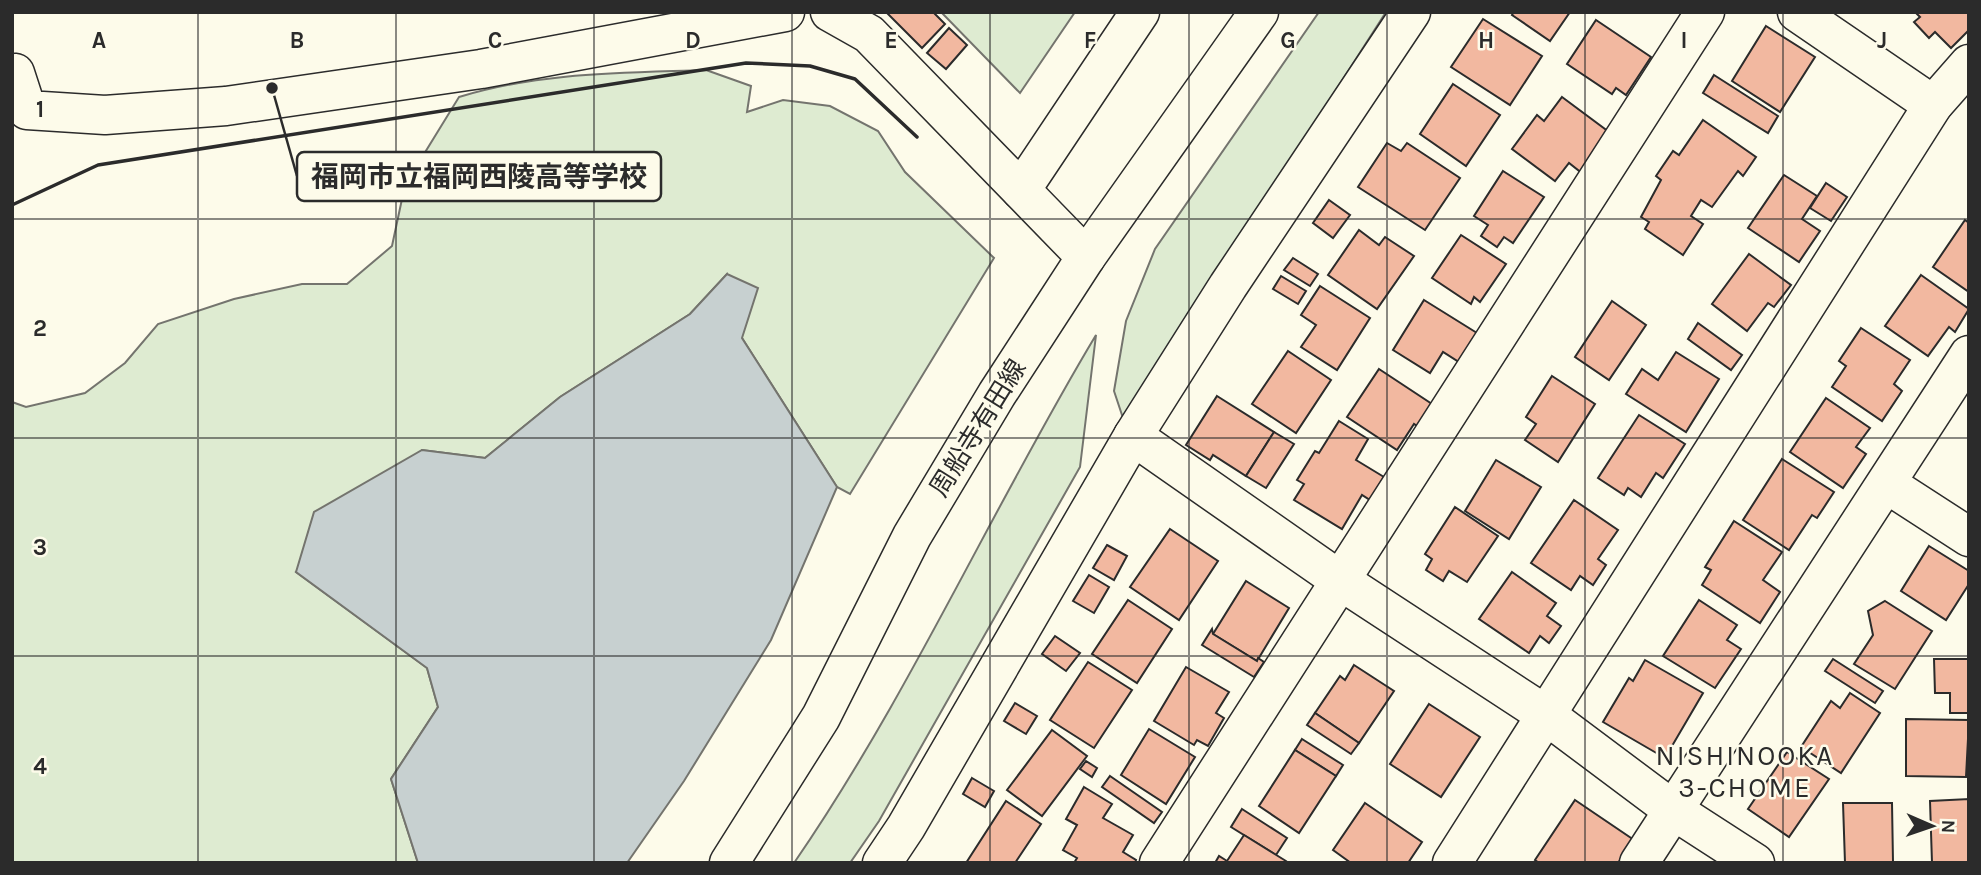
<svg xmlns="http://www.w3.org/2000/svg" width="1981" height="875" viewBox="0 0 1981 875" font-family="Karla,'Noto Sans JP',sans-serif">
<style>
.green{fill:#deebd1;stroke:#74746e;stroke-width:2}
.water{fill:#c7d0d0;stroke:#74746e;stroke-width:2}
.building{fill:#f2b8a0;stroke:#2b2b2b;stroke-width:2}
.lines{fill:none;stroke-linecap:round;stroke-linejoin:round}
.minor-casing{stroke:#2b2b2b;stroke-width:41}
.major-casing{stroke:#2b2b2b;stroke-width:41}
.minor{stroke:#fdfbea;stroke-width:38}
.major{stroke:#fdfbea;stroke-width:38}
.wall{stroke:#2b2b2b;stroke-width:3.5}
.grid{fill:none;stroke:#2b2b2b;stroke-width:2;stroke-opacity:0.55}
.labels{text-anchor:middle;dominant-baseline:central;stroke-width:5;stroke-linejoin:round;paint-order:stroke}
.street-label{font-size:26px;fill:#2b2b2b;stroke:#fdfbea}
.neighbourhood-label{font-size:28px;letter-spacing:2px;fill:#2b2b2b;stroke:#fdfbea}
.grid-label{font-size:23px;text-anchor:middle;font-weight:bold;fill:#2b2b2b;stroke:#fdfbea;stroke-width:5;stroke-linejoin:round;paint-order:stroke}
.leader{fill:none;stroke:#2b2b2b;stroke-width:2.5}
.callout-dot{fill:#2b2b2b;stroke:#fdfbea;stroke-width:2.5}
.callout{fill:#fdfbea;stroke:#2b2b2b;stroke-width:2.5}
.callout-label{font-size:28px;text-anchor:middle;font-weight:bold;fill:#2b2b2b}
</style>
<rect width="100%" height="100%" fill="#fdfbea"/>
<g class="green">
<polygon points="941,12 1075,12 1020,93"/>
<polygon points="1319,12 1386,12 1124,421 1114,391 1126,321 1155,249"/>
<path d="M706,70L751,86L747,112L783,100L830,106L878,131L905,172L994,258L850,494L837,487L742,338L727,274L690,314L560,397L485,458L422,450L296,572L427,668L438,707L391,779L418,863H12V402L26,407L85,393L125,363L158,324L234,299L302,284H347L392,246L405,185L459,97C541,72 621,73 706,70Z"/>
<path d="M1096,335L1080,467L879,821L850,863H794C909,696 992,508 1096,335Z"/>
</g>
<polygon class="water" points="727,274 758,288 742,338 837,487 771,640 684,781 627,863 418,863 391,779 438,707 427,668 296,572 314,512 422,450 485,458 560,397 690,314"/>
<g class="building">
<polygon points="886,12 933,12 945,24 922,48"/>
<polygon points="1514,12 1570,12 1550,41 1512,15"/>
<polygon points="1915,12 1969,12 1969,30 1951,48 1935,32 1929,38 1914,22 1920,17"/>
<polygon points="1483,19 1542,56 1510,105 1451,67"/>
<polygon points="1596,20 1651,57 1626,95 1616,88 1612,94 1567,64"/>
<polygon points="1766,26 1815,57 1780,112 1732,81"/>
<polygon points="949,28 967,45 946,69 927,53"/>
<polygon points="1714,75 1778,116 1768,133 1703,93"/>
<polygon points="1453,84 1500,115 1466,166 1420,134"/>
<polygon points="1562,97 1613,135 1583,174 1569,163 1555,181 1512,149 1537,115 1544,121"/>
<polygon points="1703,120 1756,157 1743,176 1738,171 1712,207 1701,200 1691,216 1703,224 1683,255 1645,229 1649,222 1641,217 1661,180 1656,176 1673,151 1679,155"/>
<polygon points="1387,143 1401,151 1407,143 1460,178 1425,230 1358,187"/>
<polygon points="1503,171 1544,197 1513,243 1504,237 1497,247 1481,236 1488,225 1474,216"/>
<polygon points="1784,175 1817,196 1802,219 1820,231 1799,262 1748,228"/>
<polygon points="1826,183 1847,197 1831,221 1810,208"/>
<polygon points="1329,200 1350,215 1333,238 1313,223"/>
<polygon points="1965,220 1969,223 1969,292 1933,267"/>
<polygon points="1359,230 1379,245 1385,237 1414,256 1377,309 1328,275"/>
<polygon points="1461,235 1506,264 1480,302 1474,297 1471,304 1432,278"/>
<polygon points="1749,254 1791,285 1774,307 1768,303 1747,331 1712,304"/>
<polygon points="1293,258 1318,274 1310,286 1284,270"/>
<polygon points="1921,275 1969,309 1955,332 1949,327 1928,356 1885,326"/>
<polygon points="1281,276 1306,291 1298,304 1273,289"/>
<polygon points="1320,286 1370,318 1337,370 1301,347 1316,325 1301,315"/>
<polygon points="1424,300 1477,333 1459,362 1443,352 1430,373 1393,350"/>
<polygon points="1612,301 1646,325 1609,380 1575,357"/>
<polygon points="1698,323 1742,355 1731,370 1688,339"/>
<polygon points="1861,328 1910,360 1894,384 1902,391 1882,421 1832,387 1846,366 1839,361"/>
<polygon points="1288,351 1331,380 1296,433 1252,404"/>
<polygon points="1676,352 1719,379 1686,432 1626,394 1642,369 1658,380"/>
<polygon points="1379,369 1435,406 1420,428 1414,424 1397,450 1347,417"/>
<polygon points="1552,376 1595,404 1558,462 1525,440 1536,424 1526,417"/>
<polygon points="1217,396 1274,432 1246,476 1213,455 1210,460 1186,445"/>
<polygon points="1826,398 1870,428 1856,447 1866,454 1843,488 1790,452"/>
<polygon points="1639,415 1685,444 1663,478 1656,473 1641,497 1628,488 1624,495 1598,478"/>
<polygon points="1339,421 1368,439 1356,460 1384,477 1370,500 1362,495 1342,529 1294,500 1304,484 1297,480 1315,451 1319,453"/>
<polygon points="1274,432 1294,444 1266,488 1246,476"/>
<polygon points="1782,459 1834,492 1817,518 1812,515 1789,550 1743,520"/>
<polygon points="1496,460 1541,487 1509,539 1465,511"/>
<polygon points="1574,500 1618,530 1598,559 1606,565 1593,585 1580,576 1571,590 1531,563"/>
<polygon points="1455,507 1498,536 1467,582 1449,571 1443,581 1426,570 1432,559 1425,554"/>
<polygon points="1734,521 1782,552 1763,580 1780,592 1760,623 1702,585 1711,570 1705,567"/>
<polygon points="1170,529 1218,561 1179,620 1130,587"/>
<polygon points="1107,545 1127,556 1114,580 1093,568"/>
<polygon points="1929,546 1969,571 1969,584 1946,620 1901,591"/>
<polygon points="1512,572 1556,603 1547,616 1561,626 1549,643 1540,636 1529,653 1479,619"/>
<polygon points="1089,575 1109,587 1094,613 1073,601"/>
<polygon points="1246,581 1289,608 1257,661 1213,634"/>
<polygon points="1128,600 1172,629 1137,683 1092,654"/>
<polygon points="1699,600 1737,625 1727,640 1741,649 1715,688 1663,656"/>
<polygon points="1885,601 1932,631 1895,689 1854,664 1873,635 1868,611"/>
<polygon points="1212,629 1213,634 1257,661 1258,658 1264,662 1254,677 1202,645"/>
<polygon points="1055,636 1080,653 1066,671 1042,654"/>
<polygon points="1833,659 1883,691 1875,703 1825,671"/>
<polygon points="1934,659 1969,659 1969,713 1950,713 1950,693 1935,693"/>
<polygon points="1645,660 1703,693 1665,758 1603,722 1629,678 1633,681"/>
<polygon points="1088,662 1132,690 1094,748 1050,720"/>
<polygon points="1354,665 1394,691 1359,743 1315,713 1340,676 1345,680"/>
<polygon points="1186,667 1229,692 1216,713 1224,718 1208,746 1197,740 1194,745 1154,721"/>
<polygon points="1850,693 1880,713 1841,773 1801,747 1831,701 1840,708"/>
<polygon points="1015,703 1037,716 1026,734 1004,721"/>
<polygon points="1429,704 1480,737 1441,797 1390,764"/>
<polygon points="1315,713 1359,743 1351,754 1307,725"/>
<polygon points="1906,719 1969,720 1966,777 1906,776"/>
<polygon points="1149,729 1195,757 1166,804 1121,775"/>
<polygon points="1052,730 1087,756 1042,816 1007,790"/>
<polygon points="1302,739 1343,765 1336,776 1295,750"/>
<polygon points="1295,750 1336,776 1299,833 1259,806"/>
<polygon points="1787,752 1829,779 1789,837 1748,809"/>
<polygon points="1086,761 1097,768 1092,777 1080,769"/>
<polygon points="1110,776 1162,812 1154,823 1102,787"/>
<polygon points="972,778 994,791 985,807 963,794"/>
<polygon points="1084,787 1112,804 1103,818 1133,835 1123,852 1136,860 1135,863 1074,863 1077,858 1063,850 1077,825 1066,819"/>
<polygon points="1969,799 1969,863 1932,863 1930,801"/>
<polygon points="1575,800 1634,840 1618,863 1539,863 1535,860"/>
<polygon points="1006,801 1041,824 1015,863 966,863"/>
<polygon points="1365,803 1422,842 1408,863 1351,863 1333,850"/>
<polygon points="1843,803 1892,803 1893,862 1845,863"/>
<polygon points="1242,809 1287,838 1276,855 1231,827"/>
<polygon points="1244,835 1286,861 1285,863 1215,863 1219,856 1227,861"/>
</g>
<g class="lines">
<defs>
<g id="minor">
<polyline points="830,12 869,34 1086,257"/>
<polyline points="1411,12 1228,286 1133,436 1341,581 1546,715 1673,810 1755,863"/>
<polyline points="1797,12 1933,105"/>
<polyline points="15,73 27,110 105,115 226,106 481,69 785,12"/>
<polyline points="1021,190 1140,12"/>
<polyline points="1887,484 1969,537"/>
<polyline points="882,863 906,827 1133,436"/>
<polyline points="1159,863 1705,12"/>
<polyline points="1452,863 1933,105 1969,64"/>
<polyline points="1639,863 1969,355"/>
</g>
<polyline id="major" points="729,863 821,717 912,536 997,394 1086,257 1259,12"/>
</defs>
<use href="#minor" class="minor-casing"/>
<use href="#major" class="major-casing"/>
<use href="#minor" class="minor"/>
<use href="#major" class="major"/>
<polyline class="wall" points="12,205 98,165 746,63 810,66 855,79 917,137"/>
</g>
<path class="grid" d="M198,12V863M396,12V863M594,12V863M792,12V863M990,12V863M1189,12V863M1387,12V863M1585,12V863M1783,12V863M12,219H1969M12,438H1969M12,656H1969"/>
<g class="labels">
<g class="street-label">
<text transform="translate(978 428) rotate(-58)">周船寺有田線</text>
</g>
<g class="neighbourhood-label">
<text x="1745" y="755">NISHINOOKA<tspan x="1745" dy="32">3-CHOME</tspan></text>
</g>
</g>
<g class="grid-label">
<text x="99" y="48">A</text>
<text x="297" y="48">B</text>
<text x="495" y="48">C</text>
<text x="693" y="48">D</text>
<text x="891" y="48">E</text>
<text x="1090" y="48">F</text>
<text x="1288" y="48">G</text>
<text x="1486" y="48">H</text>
<text x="1684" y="48">I</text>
<text x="1882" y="48">J</text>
<text x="40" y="117">1</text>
<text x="40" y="336">2</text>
<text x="40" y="555">3</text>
<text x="40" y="774">4</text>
</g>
<path class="leader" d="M272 88L297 176"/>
<circle class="callout-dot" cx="272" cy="88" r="7"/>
<rect class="callout" x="297" y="152" width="364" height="49" rx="7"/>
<g class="callout-label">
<text x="479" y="186">福岡市立福岡西陵高等学校</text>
</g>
<rect width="1981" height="875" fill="none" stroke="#2b2b2b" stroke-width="28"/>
<g transform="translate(1932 826) rotate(92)" stroke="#fdfbea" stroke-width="5" paint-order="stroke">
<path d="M0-5L12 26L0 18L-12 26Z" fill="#2b2b2b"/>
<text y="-10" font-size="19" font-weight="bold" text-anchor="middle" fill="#2b2b2b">N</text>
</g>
</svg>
